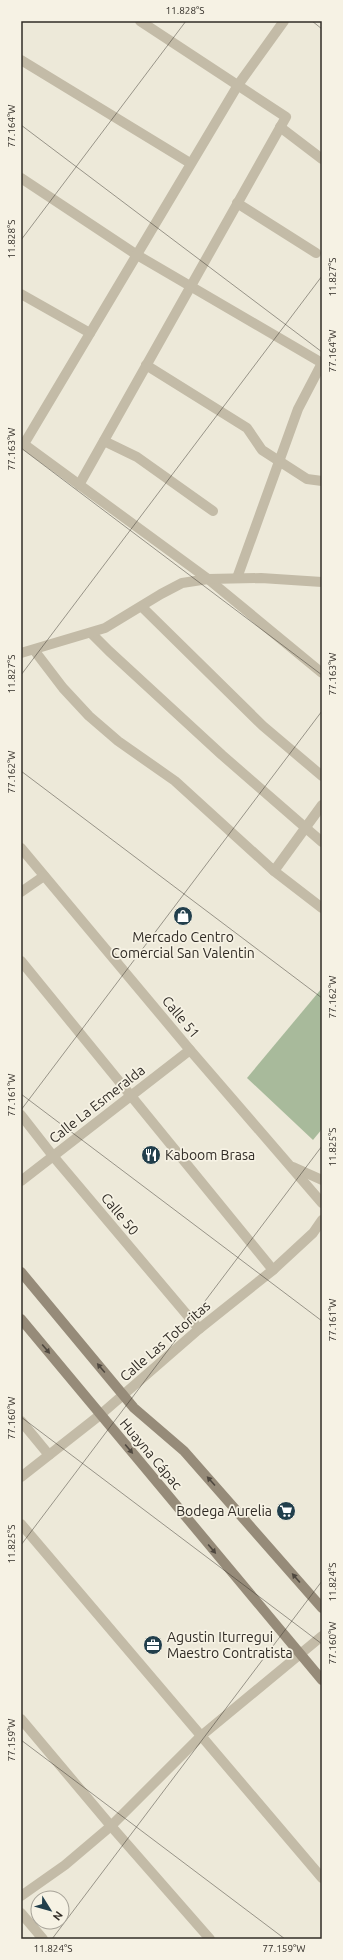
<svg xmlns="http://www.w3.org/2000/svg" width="343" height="1960" viewBox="0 0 343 1960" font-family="Ubuntu,sans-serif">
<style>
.green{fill:#a8ba9b}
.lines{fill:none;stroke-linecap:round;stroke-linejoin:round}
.minor{stroke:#c3bba7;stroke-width:10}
.secondary{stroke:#968b79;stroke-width:10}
.oneway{fill:#4f483f}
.ticks{fill:none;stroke:#312c26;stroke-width:1;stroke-opacity:0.45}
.labels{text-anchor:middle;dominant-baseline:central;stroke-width:3.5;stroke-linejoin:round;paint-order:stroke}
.poi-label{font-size:14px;fill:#312c26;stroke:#f6f2e4;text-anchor:start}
.street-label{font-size:14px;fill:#312c26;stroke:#f6f2e4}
.neatline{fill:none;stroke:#312c26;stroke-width:1.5}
.ticks-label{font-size:10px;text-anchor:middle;fill:#312c26}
</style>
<rect width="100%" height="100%" fill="#ede9d9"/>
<polygon class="green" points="322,988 322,1129 313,1140 247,1078"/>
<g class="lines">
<g class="minor">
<polyline points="21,60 190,163"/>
<polyline points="280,127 322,159"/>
<polyline points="21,178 137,255 322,363 298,409 237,578"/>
<polyline points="237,203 316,253"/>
<polyline points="21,294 90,333"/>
<polyline points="146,365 247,428 262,450 307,479 322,481"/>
<polyline points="104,441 137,457 213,511"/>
<polyline points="21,442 208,579 322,673"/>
<polyline points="24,444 238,85 284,21"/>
<polyline points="79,485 286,117 140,21"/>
<polyline points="142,607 263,726 322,776"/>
<polyline points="91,633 109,651 222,755 322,842"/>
<polyline points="34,650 63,688 89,716 118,741 175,781 274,871 322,908"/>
<polyline points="21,653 105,628 161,594 182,583 208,579 261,578 322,582"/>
<polyline points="21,848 190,1050 322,1203"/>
<polyline points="274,871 322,805"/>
<polyline points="21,892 44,876"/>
<polyline points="21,961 273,1270"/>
<polyline points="21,1115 53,1156 199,1329"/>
<polyline points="293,1167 322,1180"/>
<polyline points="21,1181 190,1050"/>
<polyline points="21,1421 49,1455"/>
<polyline points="21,1477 100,1415 199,1329 273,1270 313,1233 322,1220"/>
<polyline points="21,1524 322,1878"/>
<polyline points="21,1719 111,1826 210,1939"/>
<polyline points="21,1896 65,1865 111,1826 201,1736 322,1636"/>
<polyline points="21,1913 43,1939"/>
</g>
<g class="secondary">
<polyline points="21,1272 134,1408 184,1451 322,1608"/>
<polyline points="21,1319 322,1680"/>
</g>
</g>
<defs><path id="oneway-solid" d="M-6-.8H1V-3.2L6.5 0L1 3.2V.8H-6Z"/></defs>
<g class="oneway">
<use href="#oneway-solid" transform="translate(46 1349) rotate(50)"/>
<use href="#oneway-solid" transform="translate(101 1368) rotate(-130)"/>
<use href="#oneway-solid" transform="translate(129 1449) rotate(50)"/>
<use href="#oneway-solid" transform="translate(211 1481) rotate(-132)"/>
<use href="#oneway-solid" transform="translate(212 1549) rotate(50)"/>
<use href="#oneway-solid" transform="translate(296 1578) rotate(-131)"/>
</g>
<path class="ticks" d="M312,21L322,29M21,125L322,352M21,240L186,21M21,448L322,675M21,675L322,276M21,771L322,998M21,1094L322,1321M21,1110L322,711M21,1417L322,1644M21,1545L322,1146M21,1740L285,1939M52,1939L322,1581"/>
<defs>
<symbol id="shop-disc" viewBox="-11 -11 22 22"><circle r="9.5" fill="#223f4c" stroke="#f6f2e4"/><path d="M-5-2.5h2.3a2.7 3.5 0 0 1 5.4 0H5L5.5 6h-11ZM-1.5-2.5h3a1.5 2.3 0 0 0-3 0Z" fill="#fff"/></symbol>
<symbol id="restaurant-disc" viewBox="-11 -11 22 22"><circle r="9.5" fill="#223f4c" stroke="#f6f2e4"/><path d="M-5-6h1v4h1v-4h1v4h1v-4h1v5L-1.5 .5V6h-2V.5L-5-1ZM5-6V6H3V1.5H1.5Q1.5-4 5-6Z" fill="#fff"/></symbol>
<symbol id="supermarket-disc" viewBox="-11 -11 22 22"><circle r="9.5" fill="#223f4c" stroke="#f6f2e4"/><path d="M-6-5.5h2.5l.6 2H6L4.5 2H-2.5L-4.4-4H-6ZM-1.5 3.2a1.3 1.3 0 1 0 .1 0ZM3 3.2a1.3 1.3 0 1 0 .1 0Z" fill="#fff"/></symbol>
<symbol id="office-disc" viewBox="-11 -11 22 22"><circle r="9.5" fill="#223f4c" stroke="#f6f2e4"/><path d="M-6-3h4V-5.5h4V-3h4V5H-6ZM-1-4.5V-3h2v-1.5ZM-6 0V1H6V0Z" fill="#fff"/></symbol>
</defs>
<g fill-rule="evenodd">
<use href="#shop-disc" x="172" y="905" width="22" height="22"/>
<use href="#restaurant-disc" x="140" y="1144" width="22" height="22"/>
<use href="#supermarket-disc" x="275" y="1500" width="22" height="22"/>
<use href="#office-disc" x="142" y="1634" width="22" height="22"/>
</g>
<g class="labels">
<g class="poi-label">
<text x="183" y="937" text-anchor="middle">Mercado Centro<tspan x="183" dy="16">Comercial San Valentin</tspan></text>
<text x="165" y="1155">Kaboom Brasa</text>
<text x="272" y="1511" text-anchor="end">Bodega Aurelia</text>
<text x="167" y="1637">Agustin Iturregui<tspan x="167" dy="16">Maestro Contratista</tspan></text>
</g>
<g class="street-label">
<text transform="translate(181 1017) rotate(50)">Calle 51</text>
<text transform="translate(97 1104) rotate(-38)">Calle La Esmeralda</text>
<text transform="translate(120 1214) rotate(50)">Calle 50</text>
<text transform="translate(165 1341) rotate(-41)">Calle Las Totoritas</text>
<text transform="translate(151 1454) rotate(50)">Huayna Cápac</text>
</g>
</g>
<rect width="343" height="1960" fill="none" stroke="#f6f2e4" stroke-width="44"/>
<g transform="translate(50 1910) rotate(127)"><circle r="19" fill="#f6f2e4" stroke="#a7a398"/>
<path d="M0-3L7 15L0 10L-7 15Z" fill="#223f4c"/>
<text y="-6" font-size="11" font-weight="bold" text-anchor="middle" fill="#312c26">N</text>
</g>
<rect x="22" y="22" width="299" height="1916" class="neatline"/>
<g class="ticks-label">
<text x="185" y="14">11.828°S</text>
<text transform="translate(11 126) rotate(-90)" y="4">77.164°W</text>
<text transform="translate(11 239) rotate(-90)" y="4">11.828°S</text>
<text transform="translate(332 277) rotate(-90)" y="4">11.827°S</text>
<text transform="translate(332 351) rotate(-90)" y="4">77.164°W</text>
<text transform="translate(11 449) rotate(-90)" y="4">77.163°W</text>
<text transform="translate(11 674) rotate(-90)" y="4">11.827°S</text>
<text transform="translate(332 674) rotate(-90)" y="4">77.163°W</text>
<text transform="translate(11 772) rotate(-90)" y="4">77.162°W</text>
<text transform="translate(332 997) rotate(-90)" y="4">77.162°W</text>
<text transform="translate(11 1095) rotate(-90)" y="4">77.161°W</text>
<text transform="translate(332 1147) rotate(-90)" y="4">11.825°S</text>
<text transform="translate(332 1320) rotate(-90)" y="4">77.161°W</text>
<text transform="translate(11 1418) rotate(-90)" y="4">77.160°W</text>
<text transform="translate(11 1544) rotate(-90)" y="4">11.825°S</text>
<text transform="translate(332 1582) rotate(-90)" y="4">11.824°S</text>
<text transform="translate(332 1643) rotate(-90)" y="4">77.160°W</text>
<text transform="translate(11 1740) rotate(-90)" y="4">77.159°W</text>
<text x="53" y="1952">11.824°S</text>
<text x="284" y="1952">77.159°W</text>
</g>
</svg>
